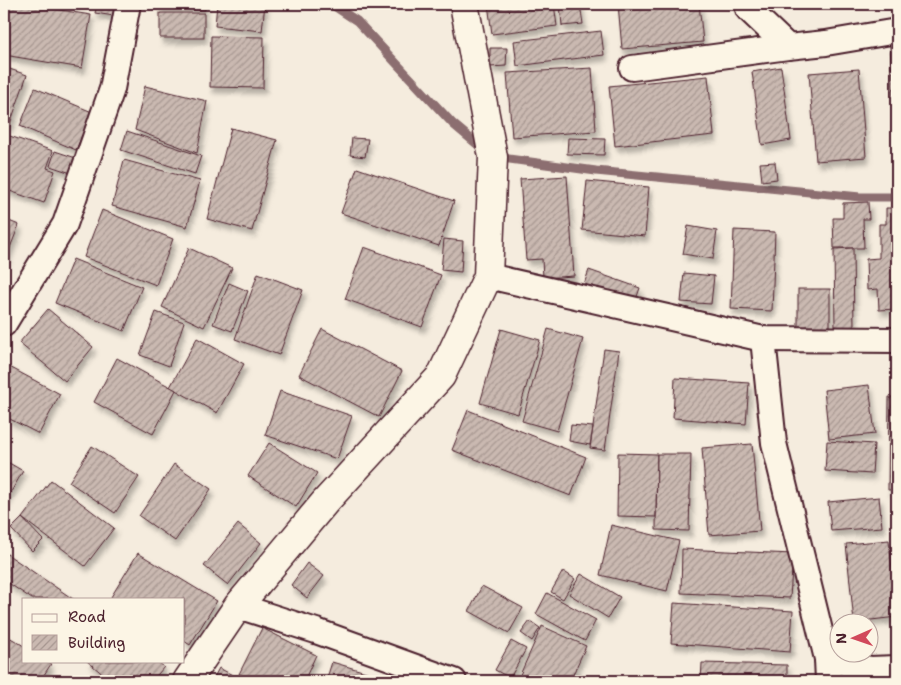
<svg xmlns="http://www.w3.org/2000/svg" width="901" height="685" viewBox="0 0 901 685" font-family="'Shantell Sans',sans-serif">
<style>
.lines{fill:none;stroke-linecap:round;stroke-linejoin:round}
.stream{stroke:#8c6e70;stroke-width:9}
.building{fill:url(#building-hatch);stroke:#4a1f2b;filter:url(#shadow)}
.minor-casing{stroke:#4a1f2b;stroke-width:28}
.tertiary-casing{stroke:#4a1f2b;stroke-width:31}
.minor{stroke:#fcf5e5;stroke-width:24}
.tertiary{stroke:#fcf5e5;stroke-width:28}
</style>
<defs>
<pattern id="building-hatch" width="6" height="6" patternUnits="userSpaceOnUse" patternTransform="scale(1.25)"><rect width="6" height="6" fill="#cab9b1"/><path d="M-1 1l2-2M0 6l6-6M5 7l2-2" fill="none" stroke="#a69690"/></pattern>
<filter id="shadow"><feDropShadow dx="3" dy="5.5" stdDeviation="2.5" flood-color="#0004"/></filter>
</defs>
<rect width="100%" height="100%" fill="#f5ecde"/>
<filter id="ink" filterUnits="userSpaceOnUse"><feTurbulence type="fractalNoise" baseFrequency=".02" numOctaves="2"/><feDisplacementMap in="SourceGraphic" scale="10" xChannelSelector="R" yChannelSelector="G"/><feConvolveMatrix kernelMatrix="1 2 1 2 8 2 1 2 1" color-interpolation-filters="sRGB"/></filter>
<g filter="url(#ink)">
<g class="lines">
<g class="stream">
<polyline points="331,4 357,21 453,124 484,150"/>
<polyline points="495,157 596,171 860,197 897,197"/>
</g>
</g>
<g class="building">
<polygon points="4,4 23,4 91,15 82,68 4,55"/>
<polygon points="97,4 117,4 114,16 95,13"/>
<polygon points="158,4 205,4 205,10 158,9"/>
<polygon points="217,4 265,4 262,31 215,26"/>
<polygon points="488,4 554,4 557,26 492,34"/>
<polygon points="560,4 580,4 583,24 562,26"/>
<polygon points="618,4 699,4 703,42 622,49"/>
<rect x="160" y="13" width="44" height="25"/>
<polygon points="601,31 604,55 517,66 514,41"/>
<polygon points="211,36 264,37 263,88 210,87"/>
<polygon points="890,42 897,42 897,68 891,68"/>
<polygon points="490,48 507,48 506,66 490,67"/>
<polygon points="4,67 27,75 9,127 4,125"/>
<polygon points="781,67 791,140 762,145 752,72"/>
<polygon points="592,68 596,131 512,137 507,73"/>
<polygon points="859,69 866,157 816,161 809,73"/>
<polygon points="892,72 897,72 897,97 893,97"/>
<polygon points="708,76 714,135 615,146 609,86"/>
<polygon points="145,86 207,101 197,153 135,130"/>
<polygon points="35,88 92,112 76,150 20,126"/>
<polygon points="231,128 277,140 252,231 207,219"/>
<polygon points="127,131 201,156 195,174 121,150"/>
<polygon points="4,134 53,151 47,168 55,171 44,203 4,189"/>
<polygon points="352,138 368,139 365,157 350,155"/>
<polygon points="568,138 605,139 604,155 567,154"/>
<polygon points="55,151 76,158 71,173 50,166"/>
<polygon points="124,160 200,181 187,227 112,206"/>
<polygon points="775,162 777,179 762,181 760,163"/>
<polygon points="357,168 454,201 439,246 341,213"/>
<polygon points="567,176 574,276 543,278 542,259 526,260 520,179"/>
<polygon points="587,181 649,187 645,236 582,230"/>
<polygon points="868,202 869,219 863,219 864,248 834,248 833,218 843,218 843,203"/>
<polygon points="886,208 897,208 897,309 879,310 878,289 867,290 866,259 879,258 879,224 886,224"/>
<polygon points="102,210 173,239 156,285 84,257"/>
<polygon points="4,219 19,225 4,263"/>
<polygon points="688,226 717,231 713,259 683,254"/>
<polygon points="734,230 775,232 772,311 731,309"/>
<polygon points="444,239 463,241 461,272 441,270"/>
<polygon points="364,247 441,275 422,327 345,299"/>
<polygon points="189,248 232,268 204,327 162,307"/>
<polygon points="853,248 854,329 835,330 834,249"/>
<polygon points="73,259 142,287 124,331 55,303"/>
<polygon points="589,270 640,288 634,305 583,287"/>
<polygon points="258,273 303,290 279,355 235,339"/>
<polygon points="684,273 714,276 711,304 681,302"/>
<polygon points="229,283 248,291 232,331 213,324"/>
<rect x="798" y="289" width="32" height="40"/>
<polygon points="48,309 93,347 65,381 19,343"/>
<polygon points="156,312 184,322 169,366 140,355"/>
<polygon points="322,329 402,371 379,417 299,375"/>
<polygon points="501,329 540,340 518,414 480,403"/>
<polygon points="548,329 583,339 557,431 522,421"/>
<polygon points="197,338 244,364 217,413 170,387"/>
<polygon points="604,349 619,351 605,450 590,448"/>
<polygon points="117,358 176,390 153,434 94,402"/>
<polygon points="4,364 60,394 39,434 4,416"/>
<polygon points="675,378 749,383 746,424 673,418"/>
<polygon points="869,385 875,434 829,439 824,390"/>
<polygon points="280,391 352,416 337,459 265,435"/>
<polygon points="889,397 897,397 897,490 888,490"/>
<polygon points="468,410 586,457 571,496 452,450"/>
<polygon points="571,425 593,427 590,445 569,441"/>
<polygon points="827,441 874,444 872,474 825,471"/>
<polygon points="269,443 317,473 296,507 248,476"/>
<polygon points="752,444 760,531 709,535 702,448"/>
<polygon points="92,446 139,477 115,513 69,482"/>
<polygon points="618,453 657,454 656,517 617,516"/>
<polygon points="657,454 691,454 689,531 656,530"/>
<polygon points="4,460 23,471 4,504"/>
<polygon points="174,464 211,489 175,541 139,516"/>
<polygon points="51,480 114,528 85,566 22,518"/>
<polygon points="879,497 882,527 831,531 828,502"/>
<polygon points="22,518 43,540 32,551 11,529"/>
<polygon points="238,524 261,543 228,585 204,566"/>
<polygon points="611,525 679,541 667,591 600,575"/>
<polygon points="889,540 897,617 854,622 846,544"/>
<polygon points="682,549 793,554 790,598 681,593"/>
<polygon points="4,552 73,599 32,599 4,580"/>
<polygon points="138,553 217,601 190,645 184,641 184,599 115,599 111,597"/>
<polygon points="307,563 324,576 307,598 291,585"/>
<polygon points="563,571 575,579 563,599 551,592"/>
<polygon points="581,574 620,597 608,618 569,594"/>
<polygon points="482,586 523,608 509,633 469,611"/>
<polygon points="547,593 596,620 585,641 536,614"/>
<polygon points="674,603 793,611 790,652 671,643"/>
<polygon points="530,621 540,628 532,641 521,633"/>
<polygon points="542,626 586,646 570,681 529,681 519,677"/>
<polygon points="262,628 316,655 304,681 254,681 239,674"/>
<polygon points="4,634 24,646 24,661 47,661 51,664 40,681 4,681"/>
<polygon points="511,641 526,649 510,678 495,670"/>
<polygon points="87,661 157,661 164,667 152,681 111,681"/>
<polygon points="332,662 376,675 374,681 326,681"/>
<polygon points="702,663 787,665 787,681 701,681"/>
<polygon points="219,668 244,681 212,681"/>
</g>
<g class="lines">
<defs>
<g id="minor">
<polyline points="747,4 748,9 788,47"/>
<polyline points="632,68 788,47 826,43 897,31"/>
<polyline points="488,276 763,339 897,340"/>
<polyline points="4,324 65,224 112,89 128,4"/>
<polyline points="763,339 774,443 827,659 828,681"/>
<polyline points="238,606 316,631 454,681"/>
<polyline points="827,659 870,669 897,668"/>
</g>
<polyline id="tertiary" points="187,681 238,606 325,502 441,376 488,276 493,157 464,4"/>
</defs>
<use href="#minor" class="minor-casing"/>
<use href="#tertiary" class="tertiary-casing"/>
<use href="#minor" class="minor"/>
<use href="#tertiary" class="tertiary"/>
</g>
</g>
<rect width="901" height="685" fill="none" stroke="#fcf5e5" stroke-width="20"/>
<rect x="10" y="10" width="881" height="665" fill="none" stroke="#4a1f2b" stroke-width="2" filter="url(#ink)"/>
<rect x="22" y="598" width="162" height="65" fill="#fcf5e5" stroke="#b59f9b"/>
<rect x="32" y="614" width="25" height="8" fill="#fcf5e5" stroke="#b59f9b"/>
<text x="68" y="622" font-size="15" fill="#4a1f2b">Road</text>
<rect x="32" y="635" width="25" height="15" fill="url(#building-hatch)" stroke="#b59f9b"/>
<text x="68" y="648" font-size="15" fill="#4a1f2b">Building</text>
<g transform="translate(854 638) rotate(268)"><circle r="24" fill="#fcf5e5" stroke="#b59f9b"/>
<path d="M0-4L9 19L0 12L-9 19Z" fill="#d1495b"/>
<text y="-8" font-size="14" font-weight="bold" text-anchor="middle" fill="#4a1f2b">N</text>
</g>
</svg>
